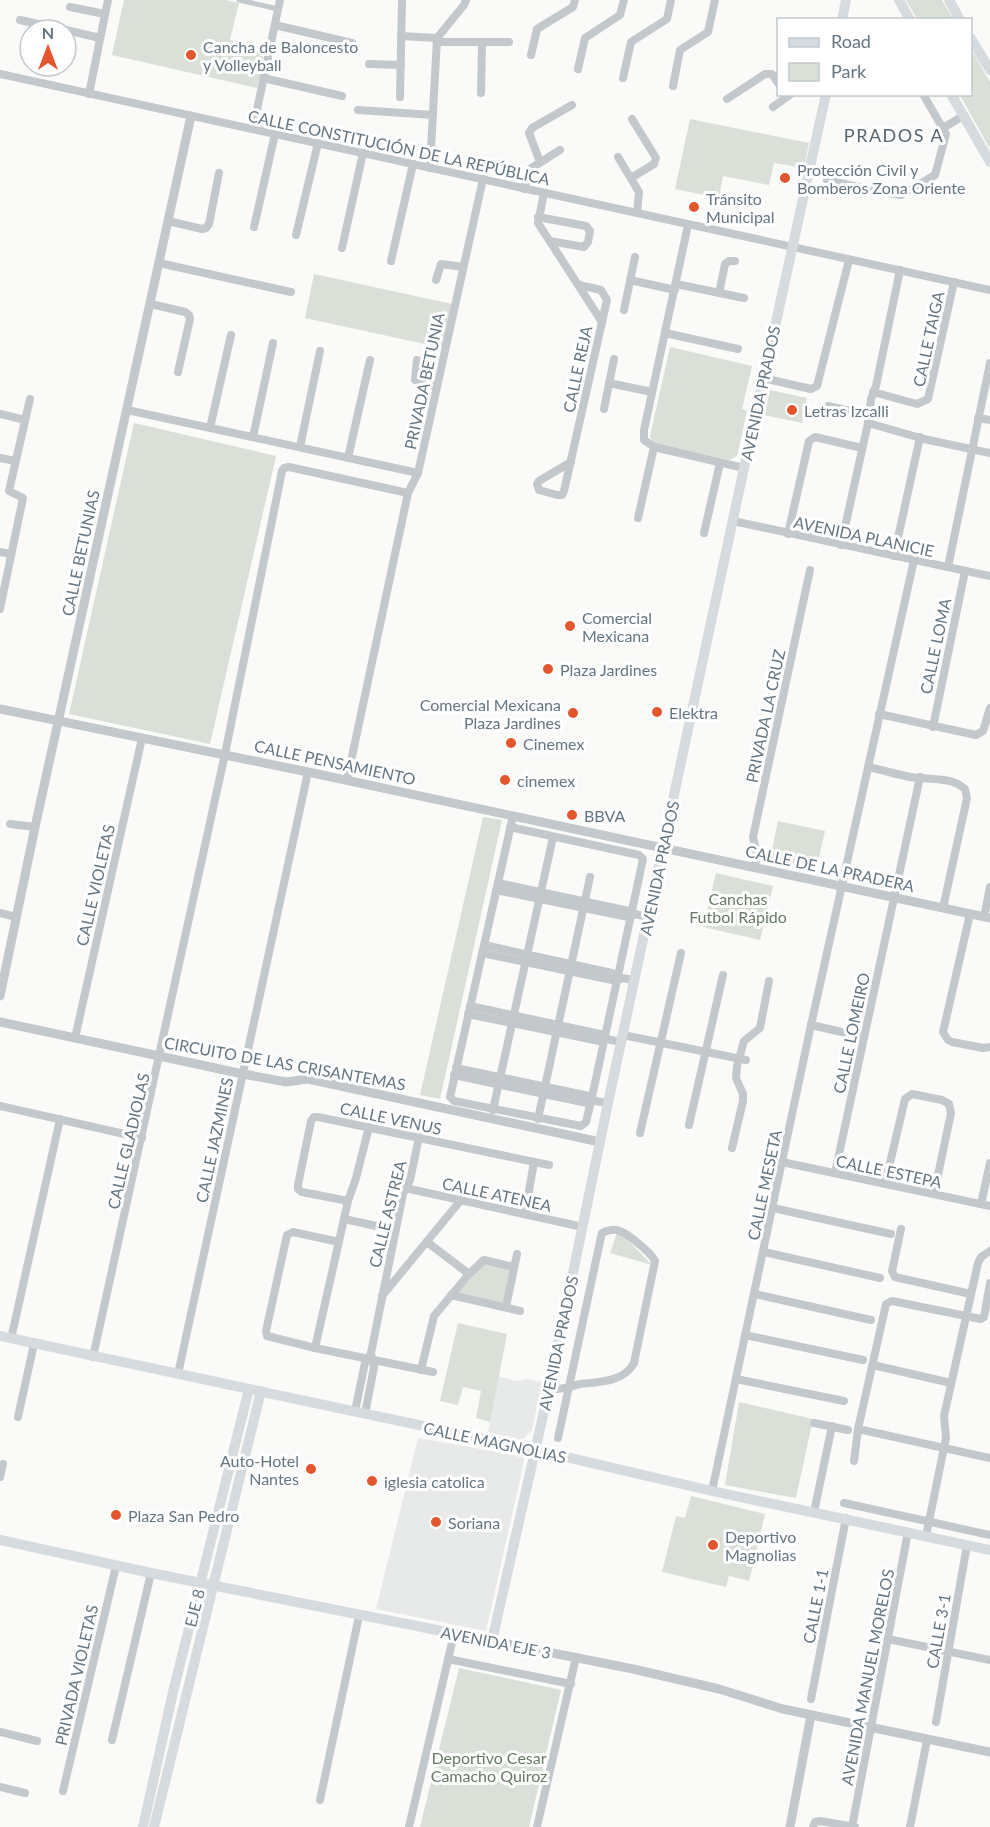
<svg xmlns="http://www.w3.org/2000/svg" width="990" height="1827" viewBox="0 0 990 1827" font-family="Lato,sans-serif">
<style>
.built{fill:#e8e9e9}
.green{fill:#dadfd7}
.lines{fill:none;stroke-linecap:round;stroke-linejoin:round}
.pedestrian{stroke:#c3c8cc;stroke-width:5}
.minor{stroke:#c3c8cc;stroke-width:8}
.tertiary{stroke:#c3c8cc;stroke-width:9}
.secondary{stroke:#d6dbdf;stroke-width:10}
.poi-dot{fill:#e4572e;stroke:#fff;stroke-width:2}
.labels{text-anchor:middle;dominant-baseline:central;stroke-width:6;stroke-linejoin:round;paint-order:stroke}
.poi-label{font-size:16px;fill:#657683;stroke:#fff;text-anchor:start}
.street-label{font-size:16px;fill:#657683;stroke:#fff}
.park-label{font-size:16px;fill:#687a64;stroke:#fff}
.neighbourhood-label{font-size:18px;letter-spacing:1.5px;fill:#57646e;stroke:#fff}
</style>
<rect width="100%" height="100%" fill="#fafaf8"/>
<g class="built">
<polygon points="498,1376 516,1381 528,1379 542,1382 532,1430 522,1440 488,1432"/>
<polygon points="418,1438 525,1457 486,1631 376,1609"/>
</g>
<g class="green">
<polygon points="124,0 226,0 239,3 230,40 265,48 257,88 112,55"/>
<polygon points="906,0 942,0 953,19 917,19"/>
<polygon points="971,49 990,82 990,149 960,95 970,94"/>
<polygon points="690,119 809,143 804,168 774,163 769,185 723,176 719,198 675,189"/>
<polygon points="314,274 452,304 443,348 305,318"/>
<polygon points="670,347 752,366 742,409 747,411 737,456 730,460 653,444 650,436"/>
<polygon points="770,390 807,398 802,423 764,415"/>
<polygon points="134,423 276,456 210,744 69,714"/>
<polygon points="483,817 502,820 440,1099 420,1095"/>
<polygon points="778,821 825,831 817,867 770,859"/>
<polygon points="716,873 773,886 760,940 703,927"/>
<polygon points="618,1230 652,1265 610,1253"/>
<polygon points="480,1257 513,1264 506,1306 453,1298"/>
<polygon points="458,1323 507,1334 490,1422 476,1418 481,1391 463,1387 458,1405 440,1401"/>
<polygon points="739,1402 813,1419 796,1498 725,1485"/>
<polygon points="691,1496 765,1514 749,1581 729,1576 726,1587 662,1572 676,1516 685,1518"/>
<polygon points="459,1668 561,1690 529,1827 420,1827"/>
</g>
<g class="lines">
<polyline class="pedestrian" points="239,0 278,9"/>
<g class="minor">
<polyline points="70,7 105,14"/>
<polyline points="20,20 65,30"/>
<polyline points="275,25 352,43"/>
<polyline points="66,30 100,38"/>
<polyline points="401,36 437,38"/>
<polyline points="437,42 509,42"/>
<polyline points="531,55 537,29 573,7 575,0"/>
<polyline points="369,64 401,65"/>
<polyline points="578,69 585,38 620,15 624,0"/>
<polyline points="0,74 990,290"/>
<polyline points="263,78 342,96"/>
<polyline points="623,78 631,42 667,19 671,0"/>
<polyline points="673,86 680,50 708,32 715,0"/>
<polyline points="481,93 482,42"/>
<polyline points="89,94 108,0"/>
<polyline points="400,97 402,0"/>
<polyline points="727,99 765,74 772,74 778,83"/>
<polyline points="773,107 791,94"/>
<polyline points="358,110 433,115"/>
<polyline points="943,128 963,116"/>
<polyline points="253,129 280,0"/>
<polyline points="618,157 639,192 637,213"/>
<polyline points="540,162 529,133 532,128 572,105"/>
<polyline points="430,168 437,38 464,5 466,0"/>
<polyline points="631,178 654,164 656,158 632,119"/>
<polyline points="827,180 871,190 901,195 935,175 946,134 923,94"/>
<polyline points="524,189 530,169 560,150"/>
<polyline points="544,193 538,223 602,322"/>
<polyline points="538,217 586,226 590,231 588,242 584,247 550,241"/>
<polyline points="168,221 202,229 206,228 209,224 219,173"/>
<polyline points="688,225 644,430 644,440 654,447 744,468"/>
<polyline points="254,227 275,134"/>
<polyline points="296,235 318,143"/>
<polyline points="342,248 363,153"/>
<polyline points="391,261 413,164"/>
<polyline points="159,263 291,292"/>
<polyline points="436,280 441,264 463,267"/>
<polyline points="630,280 675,290"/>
<polyline points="676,284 744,298"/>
<polyline points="719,293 725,264 729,261 735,261"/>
<polyline points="151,304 185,312 189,315 190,319 178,372"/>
<polyline points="624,310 635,257"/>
<polyline points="665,333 738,349"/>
<polyline points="417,360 415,380 437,387"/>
<polyline points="763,378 811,389 817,386 849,260"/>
<polyline points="609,383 652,392"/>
<polyline points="873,392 917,404 928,399 954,282"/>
<polyline points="828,406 868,415"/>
<polyline points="604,409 614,359"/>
<polyline points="127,410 418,473"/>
<polyline points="0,414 25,420"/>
<polyline points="978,418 990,420"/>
<polyline points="868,423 871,399 876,386 900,270"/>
<polyline points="210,428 231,335"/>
<polyline points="253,437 273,343"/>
<polyline points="300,447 320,351"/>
<polyline points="0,458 15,461"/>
<polyline points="348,458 370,360"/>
<polyline points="571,462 539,481 537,484 539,490 557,495 562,495 564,491 607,300 601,290 579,285"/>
<polyline points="638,518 654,447"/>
<polyline points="733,521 990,576"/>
<polyline points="704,533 720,463"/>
<polyline points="788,534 809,441 815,437 862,448"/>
<polyline points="841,545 868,423 924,439 990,453"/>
<polyline points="0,552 11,554"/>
<polyline points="894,556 920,437"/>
<polyline points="948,567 990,363"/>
<polyline points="0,609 23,498 9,491 30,399"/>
<polyline points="879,714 976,735 983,731 990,708"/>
<polyline points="933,727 965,571"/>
<path d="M868,767C882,770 896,774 910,777C927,780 952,776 965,789L967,798L943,908"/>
<polyline points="347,780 408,493 418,473 483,179"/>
<polyline points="10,824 35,827"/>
<polyline points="510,827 639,855 643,859 592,1097 586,1122 581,1126 454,1101 450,1097 513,816"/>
<polyline points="755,867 757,854 753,837 810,570"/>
<polyline points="498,883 629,911 635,914 648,917"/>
<polyline points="496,890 628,917 635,914"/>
<polyline points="0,913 16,917"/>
<polyline points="970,914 943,1032 948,1040 952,1042 983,1048 990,1047"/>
<polyline points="984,917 990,887"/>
<polyline points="484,945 612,973 622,978 634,980"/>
<polyline points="482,953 612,980 620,979"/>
<polyline points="470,1006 600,1034 606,1039 621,1042"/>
<polyline points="468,1014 599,1041 605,1040"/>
<polyline points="811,1025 864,1037"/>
<polyline points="623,1035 746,1060"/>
<polyline points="75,1038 142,738"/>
<polyline points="456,1068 589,1096 595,1101 608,1103"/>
<polyline points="454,1075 587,1103 594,1101"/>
<polyline points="0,1106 142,1138"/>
<polyline points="493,1110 553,837"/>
<polyline points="538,1119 590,877"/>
<polyline points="689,1125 723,975"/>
<polyline points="640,1133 681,953"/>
<polyline points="732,1148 743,1101 743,1094 736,1078 737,1066 744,1041 760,1028 769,981"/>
<polyline points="782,1162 990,1206"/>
<polyline points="835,1173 920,777"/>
<polyline points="885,1184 905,1099 912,1094 942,1100 949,1104 951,1113 934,1194"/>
<polyline points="405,1188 583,1227"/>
<polyline points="348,1201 302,1192 298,1189 298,1185 311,1121 314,1117 318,1117 549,1165"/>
<polyline points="981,1204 990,1163"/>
<polyline points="773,1208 891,1234"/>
<polyline points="525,1214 534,1162"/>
<polyline points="344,1219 395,1230"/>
<polyline points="901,1229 892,1271 895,1277 971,1294"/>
<polyline points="339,1242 293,1232 287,1235 266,1331 267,1336 315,1348 433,1372"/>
<polyline points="427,1242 469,1274"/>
<polyline points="764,1252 880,1278"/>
<polyline points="755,1294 871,1320"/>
<polyline points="451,1295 520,1311"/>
<polyline points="382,1296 461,1200"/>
<polyline points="506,1307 517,1254"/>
<polyline points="745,1335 863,1360"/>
<polyline points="11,1339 60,1119"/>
<polyline points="315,1348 348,1201 356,1178 369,1127"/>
<polyline points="93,1357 225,754 282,471 284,468 289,467 408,493"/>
<polyline points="873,1365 951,1383"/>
<polyline points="421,1370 434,1316 469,1274 484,1260 514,1267"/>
<polyline points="178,1374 308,772"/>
<polyline points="736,1379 844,1401"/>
<path d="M549,1389C561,1390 568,1387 580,1384C599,1382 624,1382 634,1363L655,1261C651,1253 626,1231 616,1230C611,1229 606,1231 602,1233L601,1237L558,1438"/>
<polyline points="355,1411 365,1363 371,1353 403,1194 410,1180 419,1137"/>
<polyline points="365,1414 374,1367 372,1357"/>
<polyline points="18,1417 34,1344"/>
<polyline points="814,1423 848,1430"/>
<polyline points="858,1429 990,1458"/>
<polyline points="854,1461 858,1429 886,1304 892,1301 981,1319 984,1317 990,1283"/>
<polyline points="0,1477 3,1464"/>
<polyline points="712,1491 811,1025 914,560"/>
<polyline points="844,1503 990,1535"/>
<polyline points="814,1512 832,1426"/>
<polyline points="926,1536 946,1438 944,1416 978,1263 981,1257 990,1251"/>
<polyline points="888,1639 990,1660"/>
<polyline points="448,1659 571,1684"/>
<polyline points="811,1699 846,1518"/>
<polyline points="936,1722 967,1545"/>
<polyline points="0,1732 37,1741"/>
<polyline points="112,1740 151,1573"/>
<polyline points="0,1787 25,1793"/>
<polyline points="63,1791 116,1566"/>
<polyline points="320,1800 359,1616"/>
<polyline points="409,1827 454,1634"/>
<polyline points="537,1827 576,1657"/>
<polyline points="813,1827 815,1822 820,1821 855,1827"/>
<polyline points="852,1827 908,1532"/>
<polyline points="910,1827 927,1740"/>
</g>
<g class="tertiary">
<polyline points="0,709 308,772 990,918"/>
<polyline points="0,996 35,827 191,116"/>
<polyline points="0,1022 243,1074 286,1082 308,1079 600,1142"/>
<polyline points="492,1641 633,1669 719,1689 783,1709 990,1752"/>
<polyline points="790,1827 811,1715"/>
</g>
<g class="secondary">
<polyline points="899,0 910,20"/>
<polyline points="949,0 960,20"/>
<polyline points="842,20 846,0"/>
<polyline points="970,37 990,70"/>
<polyline points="951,94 990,162"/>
<polyline points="0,1336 536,1450 712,1491 990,1550"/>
<polyline points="0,1540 151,1573 492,1641 549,1389 608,1103 744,468 826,94"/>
<polyline points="143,1827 173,1692 249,1389"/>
<polyline points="154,1827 261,1391"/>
</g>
</g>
<g class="poi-dot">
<circle cx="191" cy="55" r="6"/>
<circle cx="785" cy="178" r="6"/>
<circle cx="694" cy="207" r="6"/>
<circle cx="792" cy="410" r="6"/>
<circle cx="570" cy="626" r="6"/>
<circle cx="548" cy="669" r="6"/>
<circle cx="657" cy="712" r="6"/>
<circle cx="573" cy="713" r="6"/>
<circle cx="511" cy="743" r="6"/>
<circle cx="505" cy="780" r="6"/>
<circle cx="572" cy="815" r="6"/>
<circle cx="311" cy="1469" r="6"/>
<circle cx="372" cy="1481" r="6"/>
<circle cx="116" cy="1515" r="6"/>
<circle cx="436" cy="1522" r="6"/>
<circle cx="713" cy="1545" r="6"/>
</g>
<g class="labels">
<g class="poi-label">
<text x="203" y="46">Cancha de Baloncesto<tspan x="203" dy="18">y Volleyball</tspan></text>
<text x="797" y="169">Protección Civil y<tspan x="797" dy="18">Bomberos Zona Oriente</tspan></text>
<text x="706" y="198">Tránsito<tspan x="706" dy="18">Municipal</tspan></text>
<text x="804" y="410">Letras Izcalli</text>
<text x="582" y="617">Comercial<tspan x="582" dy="18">Mexicana</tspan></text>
<text x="560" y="669">Plaza Jardines</text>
<text x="561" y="704" text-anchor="end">Comercial Mexicana<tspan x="561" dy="18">Plaza Jardines</tspan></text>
<text x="669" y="712">Elektra</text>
<text x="523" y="743">Cinemex</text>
<text x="517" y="780">cinemex</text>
<text x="584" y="815">BBVA</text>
<text x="299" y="1460" text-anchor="end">Auto-Hotel<tspan x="299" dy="18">Nantes</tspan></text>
<text x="384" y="1481">iglesia catolica</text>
<text x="128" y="1515">Plaza San Pedro</text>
<text x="448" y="1522">Soriana</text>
<text x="725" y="1536">Deportivo<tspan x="725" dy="18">Magnolias</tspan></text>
</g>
<g class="street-label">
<text transform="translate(399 147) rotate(12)">CALLE CONSTITUCIÓN DE LA REPÚBLICA</text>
<text transform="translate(928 339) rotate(-78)">CALLE TAIGA</text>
<text transform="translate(577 369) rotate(-78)">CALLE REJA</text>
<text transform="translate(424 381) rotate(-78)">PRIVADA BETUNIA</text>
<text transform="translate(760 393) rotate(-78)">AVENIDA PRADOS</text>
<text transform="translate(864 536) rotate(12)">AVENIDA PLANICIE</text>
<text transform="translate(80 553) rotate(-78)">CALLE BETUNIAS</text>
<text transform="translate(935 646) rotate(-78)">CALLE LOMA</text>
<text transform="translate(765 716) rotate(-78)">PRIVADA LA CRUZ</text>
<text transform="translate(335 762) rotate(12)">CALLE PENSAMIENTO</text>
<text transform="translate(659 868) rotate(-78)">AVENIDA PRADOS</text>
<text transform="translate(830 868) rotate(12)">CALLE DE LA PRADERA</text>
<text transform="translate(95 885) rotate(-77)">CALLE VIOLETAS</text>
<text transform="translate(851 1033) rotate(-78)">CALLE LOMEIRO</text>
<text transform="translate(285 1063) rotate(10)">CIRCUITO DE LAS CRISANTEMAS</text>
<text transform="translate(391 1118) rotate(12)">CALLE VENUS</text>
<text transform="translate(214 1140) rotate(-78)">CALLE JAZMINES</text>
<text transform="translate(128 1141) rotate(-77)">CALLE GLADIOLAS</text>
<text transform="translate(889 1171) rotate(12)">CALLE ESTEPA</text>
<text transform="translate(764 1185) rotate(-78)">CALLE MESETA</text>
<text transform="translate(497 1194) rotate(12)">CALLE ATENEA</text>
<text transform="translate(387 1214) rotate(-76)">CALLE ASTREA</text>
<text transform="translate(558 1343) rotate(-78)">AVENIDA PRADOS</text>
<text transform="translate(495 1442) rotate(12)">CALLE MAGNOLIAS</text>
<text transform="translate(815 1606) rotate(-79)">CALLE 1-1</text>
<text transform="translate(194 1608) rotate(-76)">EJE 8</text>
<text transform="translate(938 1631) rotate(-80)">CALLE 3-1</text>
<text transform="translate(496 1642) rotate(11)">AVENIDA EJE 3</text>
<text transform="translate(76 1675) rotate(-77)">PRIVADA VIOLETAS</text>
<text transform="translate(867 1677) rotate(-79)">AVENIDA MANUEL MORELOS</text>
</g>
<g class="park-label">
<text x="738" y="898">Canchas<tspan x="738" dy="18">Futbol Rápido</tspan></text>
<text x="489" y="1757">Deportivo Cesar<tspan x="489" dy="18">Camacho Quiroz</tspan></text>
</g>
<g class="neighbourhood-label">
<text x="894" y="135">PRADOS A</text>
</g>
</g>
<rect x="777" y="18" width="195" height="78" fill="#ffffff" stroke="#c1c8cd" stroke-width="1.5"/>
<rect x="789" y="38" width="30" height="9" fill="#d6dbdf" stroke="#c1c8cd" stroke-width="1.5"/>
<text x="831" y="48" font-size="18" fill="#657683">Road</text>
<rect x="789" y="63" width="30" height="18" fill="#dadfd7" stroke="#c1c8cd" stroke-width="1.5"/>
<text x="831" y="78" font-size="18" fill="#657683">Park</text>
<g transform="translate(48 48)"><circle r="28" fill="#ffffff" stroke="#c1c8cd" stroke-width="1.5"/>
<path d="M0-4.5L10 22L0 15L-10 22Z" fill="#e4572e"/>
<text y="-9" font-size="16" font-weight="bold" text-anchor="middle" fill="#657683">N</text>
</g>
</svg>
